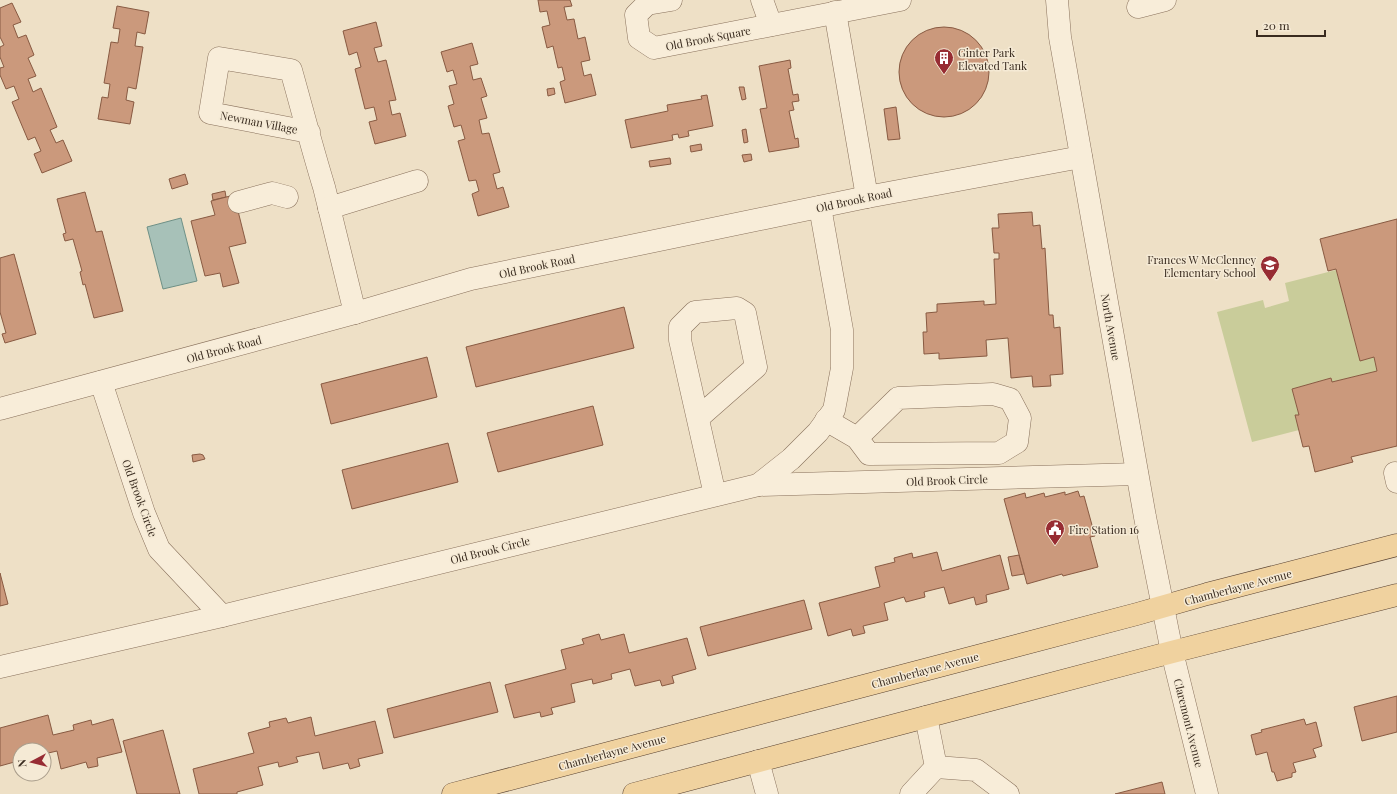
<svg xmlns="http://www.w3.org/2000/svg" width="1397" height="794" viewBox="0 0 1397 794" font-family="'Playfair Display',serif">
<style>
.green{fill:#c9cc9a}
.water{fill:#a7c1b8;stroke:#6e9086}
.building{fill:#cb997c;stroke:#885a42}
.lines{fill:none;stroke-linecap:round;stroke-linejoin:round}
.minor-casing{stroke:#89715c;stroke-width:23}
.major-casing{stroke:#574030;stroke-width:23}
.minor{stroke:#f8edd9;stroke-width:22}
.major{stroke:#f0d29f;stroke-width:22}
.labels{text-anchor:middle;dominant-baseline:central;stroke-width:3;stroke-linejoin:round;paint-order:stroke}
.street-label{font-size:11px;fill:#392b1f;stroke:#f5ead5}
.poi-label{font-size:11px;fill:#392b1f;stroke:#f5ead5;text-anchor:start}
</style>
<rect width="100%" height="100%" fill="#eee0c6"/>
<polygon class="green" points="1336,270 1360,361 1374,357 1377,371 1332,382 1331,378 1292,389 1299,415 1295,416 1299,430 1252,442 1217,312 1263,300 1265,308 1289,301 1285,283"/>
<polygon class="water" points="181,218 197,281 163,289 147,227"/>
<g class="building">
<polygon points="538,0 570,0 572,6 564,7 567,20 574,19 578,39 585,37 590,60 581,62 584,76 591,74 596,95 565,103 560,82 565,80 562,67 558,68 553,46 547,48 542,27 550,25 547,11 540,12"/>
<polygon points="12,3 21,22 13,25 18,38 26,35 34,55 28,58 36,76 28,79 33,92 41,88 57,127 50,130 56,143 63,140 72,161 42,173 34,154 41,151 35,137 28,140 12,102 19,99 14,86 6,89 0,75 0,68 4,67 0,57 0,47 4,45 0,37 0,8"/>
<polygon points="117,6 149,12 145,34 137,32 135,46 143,47 136,89 128,87 126,100 134,102 130,124 98,119 102,97 108,98 110,84 104,83 111,42 118,43 120,29 113,28"/>
<polygon points="376,22 382,46 374,48 378,62 386,60 396,100 389,101 392,115 400,113 406,136 375,144 369,122 377,120 374,107 365,109 355,69 361,67 357,52 349,55 343,31"/>
<circle cx="944" cy="72" r="45"/>
<polygon points="472,43 478,64 470,66 473,80 481,78 487,96 481,98 487,118 479,120 482,134 489,133 500,172 493,174 497,189 503,187 509,207 478,216 472,194 479,191 476,180 469,181 458,141 465,139 461,125 454,127 448,106 454,104 449,86 457,84 453,70 447,72 441,52"/>
<polygon points="790,60 791,68 788,69 793,95 798,94 799,101 792,102 794,110 789,111 795,139 798,138 799,147 769,152 760,109 767,108 759,66"/>
<polygon points="739,87 744,87 746,99 742,100"/>
<polygon points="554,88 555,94 548,96 547,89"/>
<polygon points="707,95 713,126 688,131 689,136 679,138 678,134 672,135 673,140 631,148 625,120 668,111 667,105 702,99 701,96"/>
<polygon points="896,107 900,139 888,140 884,109"/>
<polygon points="746,129 748,142 744,143 742,130"/>
<polygon points="701,144 702,150 691,152 690,146"/>
<polygon points="751,154 752,160 744,162 742,155"/>
<polygon points="670,158 671,164 650,167 649,161"/>
<polygon points="185,174 188,184 172,189 169,179"/>
<polygon points="225,191 226,197 213,200 212,194"/>
<polygon points="85,192 96,232 102,231 123,311 94,318 85,284 83,285 80,272 82,271 73,239 65,241 63,234 66,233 57,199"/>
<polygon points="234,195 246,243 229,247 239,283 223,287 220,273 205,276 191,221 215,215 211,201"/>
<polygon points="1032,212 1033,226 1040,225 1042,249 1045,248 1049,315 1053,315 1054,328 1060,327 1063,374 1050,375 1051,386 1033,387 1032,376 1011,378 1008,338 986,340 987,356 939,359 939,353 924,354 923,332 927,332 926,313 937,312 937,304 984,301 984,305 996,304 994,259 999,259 999,253 994,253 992,228 999,228 998,214"/>
<polygon points="1397,219 1397,446 1351,457 1353,462 1315,472 1309,446 1303,447 1295,415 1299,415 1292,389 1331,378 1332,382 1377,371 1374,357 1360,361 1336,269 1328,271 1320,239"/>
<polygon points="14,254 36,334 5,343 2,334 6,333 0,312 0,258"/>
<polygon points="624,307 634,348 476,387 466,347"/>
<polygon points="427,357 437,397 331,424 321,384"/>
<polygon points="593,406 603,445 498,472 487,433"/>
<polygon points="448,443 458,482 352,509 342,470"/>
<polygon points="200,454 203,455 205,459 193,462 192,455"/>
<polygon points="1078,491 1080,497 1084,496 1095,536 1090,537 1098,567 1063,576 1062,574 1027,584 1004,499 1025,493 1026,498 1044,493 1045,497 1065,492 1065,495"/>
<polygon points="937,552 942,571 1000,555 1009,589 986,595 987,602 976,605 974,597 949,604 944,587 924,592 925,597 906,602 904,597 884,603 888,620 863,626 865,633 853,636 851,629 828,636 819,603 880,587 875,567 895,562 894,558 912,553 913,558"/>
<polygon points="1019,555 1024,574 1012,576 1008,557"/>
<polygon points="0,573 8,604 0,606"/>
<polygon points="804,600 812,629 708,656 700,627"/>
<polygon points="599,634 601,640 624,634 629,653 687,638 696,669 672,676 674,683 662,686 660,680 635,686 630,669 611,674 612,679 593,684 592,679 571,684 575,702 551,708 553,714 541,717 540,712 514,718 505,685 566,669 561,650 584,644 582,639"/>
<polygon points="490,682 498,712 394,738 387,709"/>
<polygon points="1397,696 1397,732 1362,741 1354,707"/>
<polygon points="48,715 53,735 74,730 73,725 91,720 92,725 113,719 122,752 97,758 98,766 88,768 86,762 61,769 57,751 44,754 44,750 20,750 20,765 19,766 18,761 0,766 0,728"/>
<polygon points="311,717 315,736 375,721 383,753 358,759 360,766 350,769 348,763 323,769 319,752 296,757 298,762 279,767 278,762 258,767 263,785 237,792 237,794 199,794 193,769 254,753 248,733 270,727 269,722 286,718 288,723"/>
<polygon points="1304,719 1306,725 1316,722 1322,746 1313,749 1316,757 1293,763 1296,772 1292,773 1292,777 1277,781 1274,772 1272,772 1267,752 1256,755 1251,735 1262,732 1261,730"/>
<polygon points="163,730 180,794 137,794 123,741"/>
<polygon points="1162,782 1165,794 1115,794"/>
</g>
<g class="lines">
<defs>
<g id="minor">
<polyline points="671,0 647,4 636,15 639,38 654,48 900,0"/>
<polyline points="762,0 771,25"/>
<polyline points="1057,0 1060,37 1145,517 1172,652 1207,794"/>
<polyline points="1138,7 1165,0"/>
<polyline points="835,12 867,197"/>
<path d="M309,132L210,113L219,58L291,70C302,109 312,148 324,187L355,313"/>
<polyline points="239,202 272,193 287,197"/>
<polyline points="329,208 417,181"/>
<polyline points="101,382 144,513 159,549 222,616"/>
<polyline points="0,409 355,313 471,279 867,197 1081,157"/>
<polyline points="698,418 756,367 745,313 737,308 695,312 680,327 680,340 715,495"/>
<polyline points="826,420 857,438 869,454 999,453 1017,442 1020,418 1010,399 993,394 898,398 857,438"/>
<polyline points="1395,473 1397,482"/>
<polyline points="758,485 1137,474"/>
<polyline points="0,667 222,616 758,485 791,459 818,432 834,410 842,368 842,330 820,207"/>
<polyline points="758,761 767,794"/>
<polyline points="936,767 976,770 1008,794"/>
<polyline points="911,794 936,767 926,717"/>
</g>
<g id="major">
<polyline points="453,794 1137,614 1207,594 1397,545"/>
<polyline points="634,794 1172,652 1397,595"/>
</g>
</defs>
<use href="#minor" class="minor-casing"/>
<use href="#major" class="major-casing"/>
<use href="#minor" class="minor"/>
<use href="#major" class="major"/>
</g>
<defs>
<symbol id="building-pin" viewBox="-11 -11 22 30"><path d="M0 17L-7.5 6A9.5 9.5 0 1 1 7.5 6Z" fill="#972c33" stroke="#f5ead5"/><path d="M-4-6H4V6H1V3H-1V6H-4ZM-2.5-4.3h1.7v1.8h-1.7ZM.8-4.3h1.7v1.8H.8ZM-2.5-1h1.7V.8h-1.7ZM.8-1h1.7V.8H.8Z" fill="#fff"/></symbol>
<symbol id="school-pin" viewBox="-11 -11 22 30"><path d="M0 17L-7.5 6A9.5 9.5 0 1 1 7.5 6Z" fill="#972c33" stroke="#f5ead5"/><path d="M0-5L7-2L0 1L-7-2ZM-4 1L0 2.5L4 1V4Q0 6-4 4Z" fill="#fff"/></symbol>
<symbol id="civic-pin" viewBox="-11 -11 22 30"><path d="M0 17L-7.5 6A9.5 9.5 0 1 1 7.5 6Z" fill="#972c33" stroke="#f5ead5"/><path d="M-.6-6.5H3V-4.5H.6V-3L4-1V1h2V6H-6V1h2V-1L-.6-3ZM-1.2 2.5V6h2.4V2.5Z" fill="#fff"/></symbol>
</defs>
<g fill-rule="evenodd">
<use href="#building-pin" x="933" y="47" width="22" height="30"/>
<use href="#school-pin" x="1259" y="254" width="22" height="30"/>
<use href="#civic-pin" x="1044" y="518" width="22" height="30"/>
</g>
<g class="labels">
<g class="street-label">
<text transform="translate(708 38) rotate(-11)">Old Brook Square</text>
<text transform="translate(259 122) rotate(11)">Newman Village</text>
<text transform="translate(854 200) rotate(-12)">Old Brook Road</text>
<text transform="translate(537 266) rotate(-12)">Old Brook Road</text>
<text transform="translate(1111 327) rotate(80)">North Avenue</text>
<text transform="translate(224 349) rotate(-15)">Old Brook Road</text>
<text transform="translate(947 480) rotate(-2)">Old Brook Circle</text>
<text transform="translate(140 498) rotate(70)">Old Brook Circle</text>
<text transform="translate(490 550) rotate(-14)">Old Brook Circle</text>
<text transform="translate(1238 587) rotate(-15)">Chamberlayne Avenue</text>
<text transform="translate(925 670) rotate(-15)">Chamberlayne Avenue</text>
<text transform="translate(1189 723) rotate(76)">Claremont Avenue</text>
<text transform="translate(612 752) rotate(-15)">Chamberlayne Avenue</text>
</g>
<g class="poi-label">
<text x="958" y="52">Ginter Park<tspan x="958" dy="13">Elevated Tank</tspan></text>
<text x="1256" y="259" text-anchor="end">Frances W McClenney<tspan x="1256" dy="13">Elementary School</tspan></text>
<text x="1069" y="529">Fire Station 16</text>
</g>
</g>
<g transform="translate(32 762) rotate(263)"><circle r="19" fill="#f5ead5" stroke="#aa9e8c"/>
<path d="M0-3L7 15L0 10L-7 15Z" fill="#972c33"/>
<text y="-6" font-size="11" font-weight="bold" text-anchor="middle" fill="#392b1f">N</text>
</g>
<path d="M1257 30v6h68v-6" fill="none" stroke="#392b1f" stroke-width="2"/>
<text x="1263" y="30" font-size="12" fill="#392b1f" stroke="#f5ead5" stroke-width="3" paint-order="stroke">20 m</text>
</svg>
